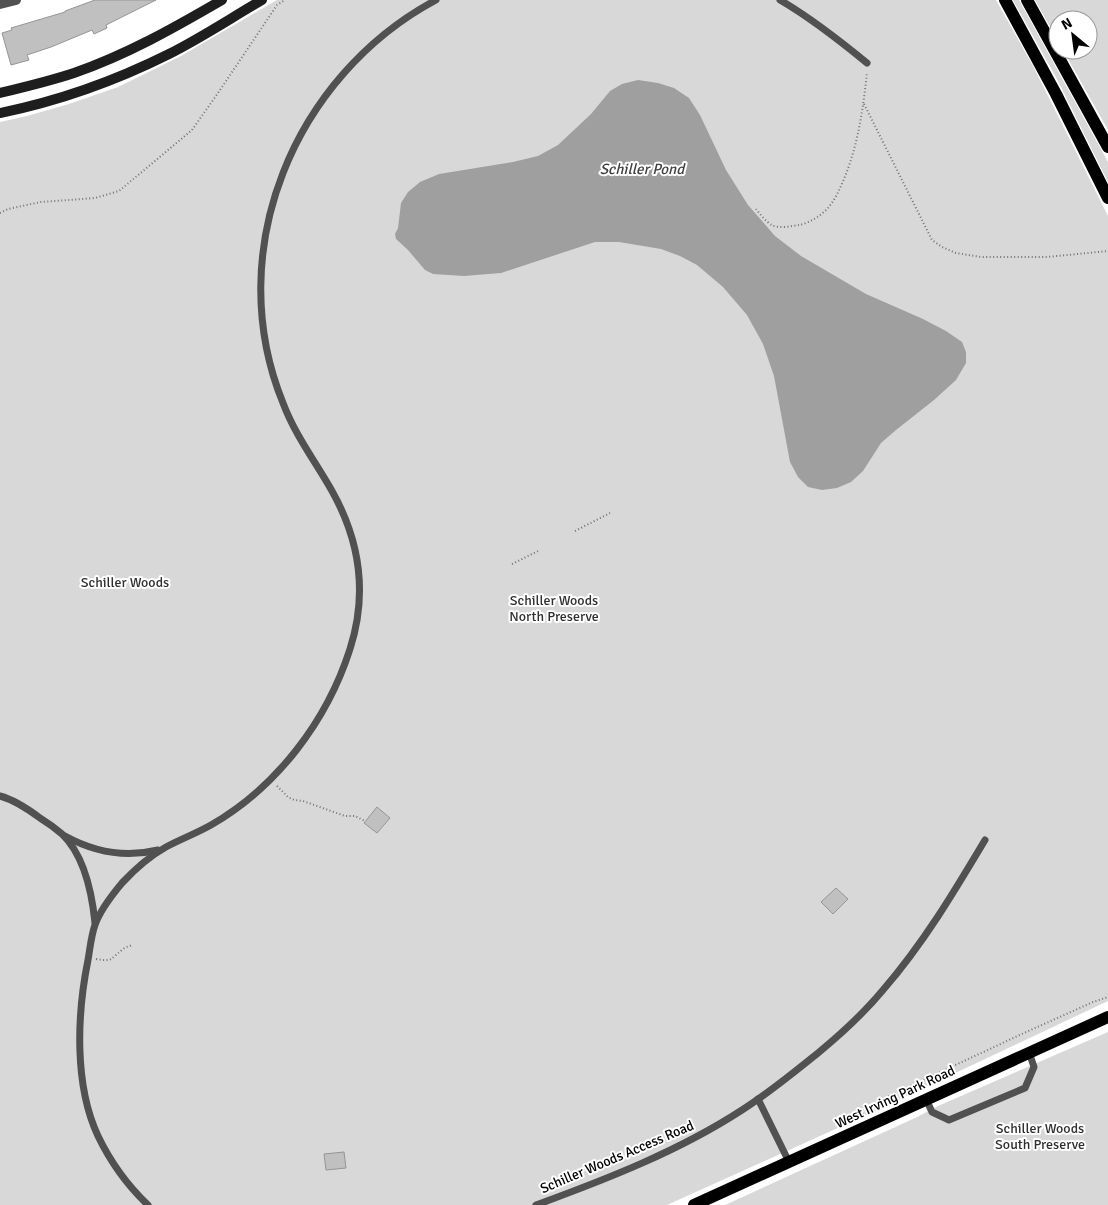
<svg xmlns="http://www.w3.org/2000/svg" width="1108" height="1205" viewBox="0 0 1108 1205" font-family="Signika,sans-serif">
<style>
.green{fill:#d8d8d8}
.water{fill:#9f9f9f}
.building{fill:#c0c0c0;stroke:#959595}
.lines{fill:none;stroke-linecap:round;stroke-linejoin:round}
.path{stroke:#737373;stroke-width:2;stroke-dasharray:1 2.5;stroke-linecap:butt}
.lane{stroke:#515151;stroke-width:7}
.street{stroke:#515151;stroke-width:10}
.secondary{stroke:#1e1e1e;stroke-width:10}
.primary{stroke:#000;stroke-width:12}
.labels{text-anchor:middle;dominant-baseline:central;stroke-width:4;stroke-linejoin:round;paint-order:stroke}
.park-label{font-size:14px;fill:#2f2f2f;stroke:#fff}
.street-label{font-size:14px;fill:#000;stroke:#fff}
.water-label{font-size:15px;font-style:italic;fill:#404040;stroke:#fff}
</style>
<rect width="100%" height="100%" fill="#fff"/>
<g class="green">
<polygon points="277,0 996,0 1033,66 1108,216 1108,1001 862,1117 667,1205 0,1205 0,122 27,116 69,104 118,87 181,56"/>
<polygon points="1013,0 1019,0 1108,162 1108,182 1058,81"/>
<polygon points="1035,0 1108,0 1108,130 1063,50 1088,50 1088,20 1058,20 1058,41"/>
<polygon points="1108,1032 1108,1205 725,1205 915,1118 938,1106"/>
</g>
<polygon class="water" points="638,80 658,83 674,88 689,98 700,115 726,170 748,205 775,236 801,256 866,294 923,319 946,331 962,342 966,352 966,363 956,380 934,400 896,430 881,443 863,471 851,482 837,488 822,490 808,487 798,477 790,462 774,376 763,344 747,315 723,287 697,265 680,256 661,249 619,242 595,242 501,273 464,276 433,274 425,270 408,250 396,239 395,234 398,228 401,203 408,192 420,182 439,174 513,162 538,156 558,145 591,114 610,91 622,84"/>
<g class="building">
<polygon points="95,0 156,0 106,25 107,28 94,34 92,30 51,47 27,55 29,60 11,65 2,33 12,30 11,28 65,12 65,11"/>
<polygon points="377,807 390,818 377,833 364,823"/>
<polygon points="836,888 848,899 833,914 821,902"/>
<polygon points="344,1152 346,1168 326,1170 324,1154"/>
</g>
<g class="lines">
<g class="path">
<polyline points="864,104 932,240 942,247 956,253 981,257 1047,257 1108,251"/>
<path d="M756,209C759,213 767,223 772,225C779,229 791,226 799,225C809,223 821,216 828,208C833,202 837,195 840,188C857,152 863,111 867,72"/>
<polyline points="0,213 8,209 41,202 95,198 119,191 192,130 218,93 277,5 285,0"/>
<polyline points="575,531 610,513"/>
<polyline points="512,564 540,550"/>
<polyline points="277,786 288,797 294,800 303,801 345,816 355,816 365,821"/>
<path d="M96,959C113,962 110,959 122,950C125,947 129,946 133,945"/>
<polyline points="860,1116 870,1108 887,1097 1024,1033 1093,1002 1108,997"/>
</g>
<g class="lane">
<path d="M780,0C811,18 839,40 867,63"/>
<path d="M0,796C15,800 28,809 40,818C48,823 55,828 62,834C85,856 92,893 95,923"/>
<path d="M65,836C94,852 125,858 158,850"/>
<polyline points="758,1099 789,1162"/>
<polyline points="926,1099 932,1112 949,1120 1025,1088 1034,1067 1029,1052"/>
<path d="M148,1205C128,1186 110,1161 98,1136C74,1085 77,1014 88,960C90,949 91,936 95,925C100,910 112,895 122,883C135,869 150,856 166,847C181,839 197,833 211,825C277,787 327,721 350,649C368,593 360,541 332,491C315,461 295,435 283,403C221,251 294,76 436,0"/>
<path d="M536,1205C607,1179 679,1151 742,1110C769,1093 793,1073 818,1053C841,1034 864,1013 883,990C923,944 954,892 985,840"/>
</g>
<polyline class="street" points="0,4 16,0"/>
<g class="secondary">
<path d="M0,93C25,87 50,81 74,73C126,55 174,28 222,0"/>
<path d="M0,113C59,101 115,81 169,54C201,38 231,18 262,0"/>
</g>
<g class="primary">
<polyline points="1005,0 1056,94 1108,198"/>
<polyline points="1027,0 1108,147"/>
<polyline points="694,1205 1108,1017"/>
</g>
</g>
<g class="labels">
<g class="park-label">
<text x="125" y="582">Schiller Woods</text>
<text x="554" y="600">Schiller Woods<tspan x="554" dy="16">North Preserve</tspan></text>
<text x="1040" y="1128">Schiller Woods<tspan x="1040" dy="16">South Preserve</tspan></text>
</g>
<g class="street-label">
<text transform="translate(895 1097) rotate(-25)">West Irving Park Road</text>
<text transform="translate(617 1157) rotate(-23)">Schiller Woods Access Road</text>
</g>
<g class="water-label">
<text x="642" y="169">Schiller Pond</text>
</g>
</g>
<g transform="translate(1073 35) rotate(331)"><circle r="24" fill="#ffffff" stroke="#999999"/>
<path d="M0-4L9 19L0 12L-9 19Z" fill="#000000"/>
<text y="-8" font-size="14" font-weight="bold" text-anchor="middle" fill="#000000">N</text>
</g>
</svg>
